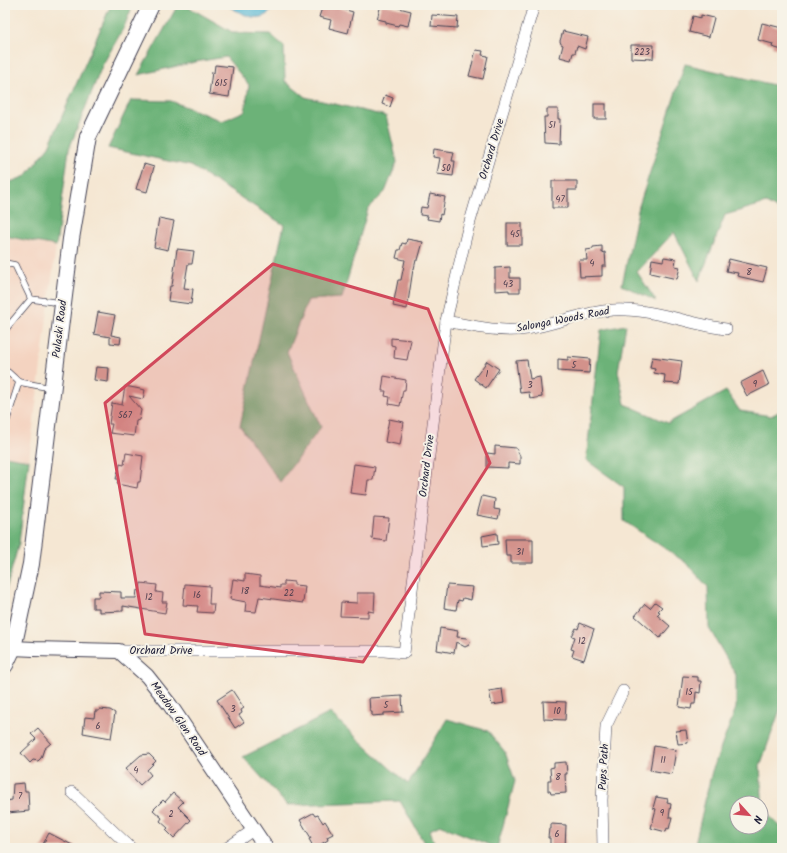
<svg xmlns="http://www.w3.org/2000/svg" width="787" height="853" viewBox="0 0 787 853" font-family="Kalam,sans-serif">
<style>
.built{fill:#f4d3c0}
.forest{fill:#6cb278;stroke:#476a5a;fill-rule:evenodd}
.water{fill:#56b8d5;stroke:#3c6d88}
.building{fill:#d3928b}
.lines{fill:none;stroke-linecap:round;stroke-linejoin:round}
.service-casing{stroke:#424052;stroke-width:7}
.minor-casing{stroke:#424052;stroke-width:12}
.tertiary-casing{stroke:#424052;stroke-width:16}
.secondary-casing{stroke:#424052;stroke-width:18}
.service{stroke:#fff;stroke-width:5.5}
.minor{stroke:#fff;stroke-width:11}
.tertiary{stroke:#fff;stroke-width:14}
.secondary{stroke:#fff;stroke-width:16}
.marked{fill:#d1495b;fill-opacity:0.2;stroke:#d1495b;stroke-width:3;stroke-linejoin:round}
.labels{text-anchor:middle;dominant-baseline:central;stroke-width:4;stroke-linejoin:round;paint-order:stroke}
.number-label{font-size:9px;fill:#4e3e4f}
.street-label{font-size:11px;fill:#22223b;stroke:#f7f3e8}
</style>
<rect width="100%" height="100%" fill="#f7f3e8"/>
<filter id="ink" filterUnits="userSpaceOnUse"><feTurbulence type="fractalNoise" baseFrequency=".025" numOctaves="2"/><feDisplacementMap in="SourceGraphic" scale="8" xChannelSelector="R" yChannelSelector="G"/><feConvolveMatrix kernelMatrix="1 2 1 2 8 2 1 2 1" color-interpolation-filters="sRGB"/></filter>
<filter id="wash" filterUnits="userSpaceOnUse"><feTurbulence type="fractalNoise" baseFrequency=".012" numOctaves="4" result="noise"/><feDisplacementMap in="SourceGraphic" scale="16" xChannelSelector="R" yChannelSelector="G"/><feGaussianBlur stdDeviation="0.9" result="paint"/><feColorMatrix in="noise" values="0 0 0 0 0 0 0 0 0 0 0 0 0 0 0 0 0 1.4 0 .05"/><feComposite in="paint" operator="in"/></filter>
<g filter="url(#wash)">
<rect width="100%" height="100%" fill="#f5e7d3"/>
<polygon class="built" points="5,236 56,246 29,460 5,456"/>
<g class="forest">
<polygon points="111,5 133,5 124,27 102,66 69,149 56,246 5,236 5,184 26,176 49,146"/>
<polygon points="178,5 185,5 234,33 270,34 284,46 285,81 305,97 386,116 397,162 385,192 368,209 342,298 308,300 287,352 321,427 280,482 240,426 284,225 191,166 108,148 131,100 171,101 222,121 245,111 249,85 226,57 195,62 138,75"/>
<polygon points="685,64 782,87 782,212 766,203 725,215 699,281 674,232 637,272 656,301 622,285 639,206"/>
<path d="M626,325L618,371L625,404L668,423L726,391L740,411L771,416L782,410V704L760,766L763,810L782,828V848H694L712,771L736,708V675L709,628L708,587L685,562L624,521V487L586,460L601,330ZM737,803H761V827H737Z"/>
<polygon points="5,456 29,460 19,543 5,593"/>
<polygon points="330,713 372,752 408,784 447,719 488,731 505,752 515,781 497,848 440,825 430,830 436,848 427,848 400,801 287,805 243,757"/>
</g>
<path class="water" d="M226,5H276C261,27 245,15 226,5Z"/>
<g id="blocks">
<g class="building">
<polygon points="323,5 340,5 339,8 353,12 348,33 329,28 331,20 319,17"/>
<polygon points="381,5 387,5 411,11 408,26 399,24 398,26 386,23 386,21 377,19"/>
<polygon points="432,15 458,17 457,28 431,26"/>
<polygon points="701,15 714,18 709,37 689,32 693,16 701,18"/>
<polygon points="762,23 782,28 782,50 772,47 773,44 758,40"/>
<polygon points="563,31 588,37 585,49 577,46 575,53 573,53 571,60 560,57 563,45 561,44 560,41"/>
<polygon points="631,45 654,45 653,59 631,58"/>
<polygon points="476,50 483,51 482,55 488,56 483,79 469,76"/>
<polygon points="215,65 233,67 229,97 209,94 212,72 214,73"/>
<polygon points="385,95 393,98 390,107 382,104"/>
<rect x="594" y="104" width="12" height="15"/>
<polygon points="547,109 558,109 558,119 560,119 559,144 545,143 544,117 547,117"/>
<polygon points="434,149 454,152 452,161 455,161 453,176 437,174 440,158 433,157"/>
<polygon points="144,164 154,167 147,192 136,189"/>
<polygon points="552,181 577,181 577,190 568,190 568,208 552,208"/>
<polygon points="430,194 445,197 442,215 440,214 439,221 427,219 428,216 420,215 421,207 427,208"/>
<polygon points="159,218 174,221 168,250 154,247"/>
<rect x="507" y="223" width="15" height="22"/>
<polygon points="407,239 423,242 418,260 416,260 414,269 413,269 407,309 393,306 398,280 401,280 405,260 396,258 398,250 400,250 402,243 406,244"/>
<polygon points="602,246 602,253 605,252 606,266 602,266 602,276 580,277 579,260 587,260 586,250 593,249 593,247"/>
<polygon points="177,249 194,251 192,264 188,264 184,288 193,289 191,304 168,301 170,286 172,286"/>
<polygon points="664,257 676,259 675,266 680,267 677,279 650,273 652,259 663,261"/>
<polygon points="729,259 767,268 763,282 737,276 738,273 726,271"/>
<polygon points="510,267 510,278 520,278 520,292 509,292 509,290 495,291 495,268"/>
<polygon points="98,312 115,315 111,335 121,337 120,344 110,343 110,337 94,334"/>
<polygon points="391,338 411,340 407,360 394,358 395,346 391,345"/>
<polygon points="568,357 590,359 589,373 558,371 558,359 568,360"/>
<polygon points="652,357 682,361 679,384 664,383 665,375 654,373 655,369 650,368"/>
<polygon points="527,360 530,379 540,377 542,397 530,399 529,392 520,393 516,361"/>
<polygon points="487,361 499,369 486,388 474,379"/>
<polygon points="96,367 109,368 108,382 94,380"/>
<polygon points="763,371 769,385 747,396 740,383"/>
<polygon points="384,376 406,380 405,390 403,390 400,406 389,404 390,397 385,396 386,391 382,391"/>
<polygon points="125,386 145,390 143,399 129,396 141,410 139,420 136,421 134,436 110,433 112,424 109,424 112,403 122,405"/>
<polygon points="389,419 404,422 400,445 385,442"/>
<polygon points="495,446 516,448 520,456 520,464 508,463 508,468 487,467 487,453 495,454"/>
<polygon points="126,453 143,456 140,482 138,482 137,488 117,484 118,479 116,479 118,471 119,471 120,464 124,465"/>
<polygon points="354,464 375,467 373,480 368,480 366,495 350,493"/>
<polygon points="482,496 495,499 494,509 500,510 498,519 477,515"/>
<polygon points="374,517 389,518 386,541 372,539"/>
<polygon points="497,533 498,544 483,546 482,536"/>
<polygon points="505,539 533,539 533,563 511,563 511,556 506,556"/>
<polygon points="245,574 260,576 260,585 280,588 280,585 284,585 284,581 294,582 294,585 305,586 303,603 259,597 256,612 245,611 246,602 230,599 233,579 245,581"/>
<polygon points="141,583 157,585 156,592 163,593 162,602 167,602 165,613 123,606 123,611 99,612 99,608 93,608 93,597 99,597 99,591 121,592 121,598 136,598 137,590 140,591"/>
<polygon points="185,584 210,586 209,604 214,604 213,613 197,612 198,606 183,605"/>
<polygon points="447,585 473,587 471,600 463,598 462,601 458,600 456,610 444,608"/>
<polygon points="357,593 375,593 374,612 368,611 368,617 340,616 341,602 357,603"/>
<polygon points="655,602 662,607 658,611 660,612 657,615 670,626 660,638 635,616 645,604 650,608"/>
<polygon points="580,623 594,629 584,660 572,656 574,650 571,649 575,637 572,636 576,628 578,629"/>
<polygon points="440,628 458,631 457,637 467,638 470,641 469,645 465,647 456,642 454,653 437,650"/>
<polygon points="683,676 698,677 698,681 701,681 700,693 696,692 695,704 692,704 691,709 679,707"/>
<polygon points="502,689 504,703 492,705 489,691"/>
<polygon points="232,690 244,708 241,710 242,713 239,715 244,722 235,728 217,700"/>
<polygon points="402,696 403,712 384,713 384,715 372,716 372,712 370,712 369,698"/>
<polygon points="543,701 566,702 565,720 544,719"/>
<polygon points="100,709 110,710 115,713 111,738 83,733 85,717 94,718 95,711 99,711"/>
<polygon points="38,728 51,743 44,749 41,758 38,761 33,760 30,763 21,753 36,739 31,734"/>
<polygon points="686,730 688,743 678,744 676,731"/>
<polygon points="654,746 676,750 672,774 650,770"/>
<polygon points="149,754 156,761 147,770 151,775 140,785 125,769 141,755"/>
<polygon points="566,762 567,774 565,774 566,793 551,794 550,791 548,791 548,780 551,780 550,768 554,767 554,763"/>
<polygon points="24,783 25,791 28,791 29,811 7,813 6,801 12,800 13,784"/>
<polygon points="173,793 183,802 178,807 191,820 174,838 166,830 168,828 160,821 162,818 153,810 163,800 165,802"/>
<polygon points="656,797 668,799 667,803 671,804 669,817 672,817 669,829 667,828 666,832 651,828 656,809 653,808"/>
<polygon points="313,813 315,816 318,815 323,823 325,821 333,834 327,837 328,840 314,848 309,839 311,838 300,820"/>
<polygon points="551,824 566,825 565,848 551,848 551,845 550,845 550,838 548,838 549,829 551,829"/>
<polygon points="49,833 78,848 41,848"/>
</g>
</g>
</g>
<g filter="url(#ink)">
<use href="#blocks" fill-opacity="0" stroke="#424052" stroke-width="1"/>
<g class="lines">
<defs>
<g id="service">
<polyline points="5,263 15,265 31,299 61,303"/>
<polyline points="5,330 31,299"/>
<polyline points="5,371 8,372 19,382 51,388"/>
<polyline points="5,426 19,382"/>
</g>
<g id="minor">
<path d="M446,321C472,326 500,333 527,329C556,324 583,312 613,310C652,308 689,324 726,329"/>
<polyline points="119,651 384,651 404,653 446,321 467,232 534,5"/>
<polyline points="72,792 131,848"/>
<polyline points="227,848 253,830"/>
<polyline points="603,848 602,800 606,726 623,691"/>
</g>
<polyline id="tertiary" points="13,648 34,649 119,651 147,676 170,705 266,848"/>
<polyline id="secondary" points="5,665 13,648 31,564 71,239 88,137 151,5"/>
</defs>
<use href="#service" class="service-casing"/>
<use href="#minor" class="minor-casing"/>
<use href="#tertiary" class="tertiary-casing"/>
<use href="#secondary" class="secondary-casing"/>
<use href="#service" class="service"/>
<use href="#minor" class="minor"/>
<use href="#tertiary" class="tertiary"/>
<use href="#secondary" class="secondary"/>
</g>
</g>
<path class="marked" d="M273,264L428,309L490,463L363,662L145,634L105,403Z"/>
<g class="labels">
<g class="number-label">
<text x="642" y="52">223</text>
<text x="221" y="83">615</text>
<text x="552" y="125">51</text>
<text x="446" y="168">50</text>
<text x="560" y="199">47</text>
<text x="515" y="234">45</text>
<text x="592" y="263">4</text>
<text x="749" y="272">8</text>
<text x="508" y="284">43</text>
<text x="574" y="365">5</text>
<text x="487" y="374">1</text>
<text x="755" y="384">9</text>
<text x="530" y="385">3</text>
<text x="125" y="415">567</text>
<text x="520" y="552">31</text>
<text x="245" y="591">18</text>
<text x="289" y="593">22</text>
<text x="197" y="595">16</text>
<text x="149" y="597">12</text>
<text x="582" y="641">12</text>
<text x="689" y="692">15</text>
<text x="386" y="705">5</text>
<text x="233" y="709">3</text>
<text x="557" y="711">10</text>
<text x="98" y="726">6</text>
<text x="663" y="760">11</text>
<text x="136" y="770">4</text>
<text x="558" y="777">8</text>
<text x="20" y="796">7</text>
<text x="662" y="813">9</text>
<text x="171" y="814">2</text>
<text x="557" y="834">6</text>
</g>
<g class="street-label">
<text transform="translate(492 149) rotate(-73)">Orchard Drive</text>
<text transform="translate(563 320) rotate(-11)">Salonga Woods Road</text>
<text transform="translate(60 329) rotate(-83)">Pulaski Road</text>
<text transform="translate(427 466) rotate(-83)">Orchard Drive</text>
<text x="161" y="651">Orchard Drive</text>
<text transform="translate(178 719) rotate(55)">Meadow Glen Road</text>
<text transform="translate(604 767) rotate(-87)">Pups Path</text>
</g>
</g>
<rect width="787" height="853" fill="none" stroke="#f7f3e8" stroke-width="20"/>
<g transform="translate(749 815) rotate(117)"><circle r="19" fill="#f7f3e8" stroke="#a29fa3"/>
<path d="M0-3L7 15L0 10L-7 15Z" fill="#d1495b"/>
<text y="-6" font-size="11" font-weight="bold" text-anchor="middle" fill="#22223b">N</text>
</g>
</svg>
